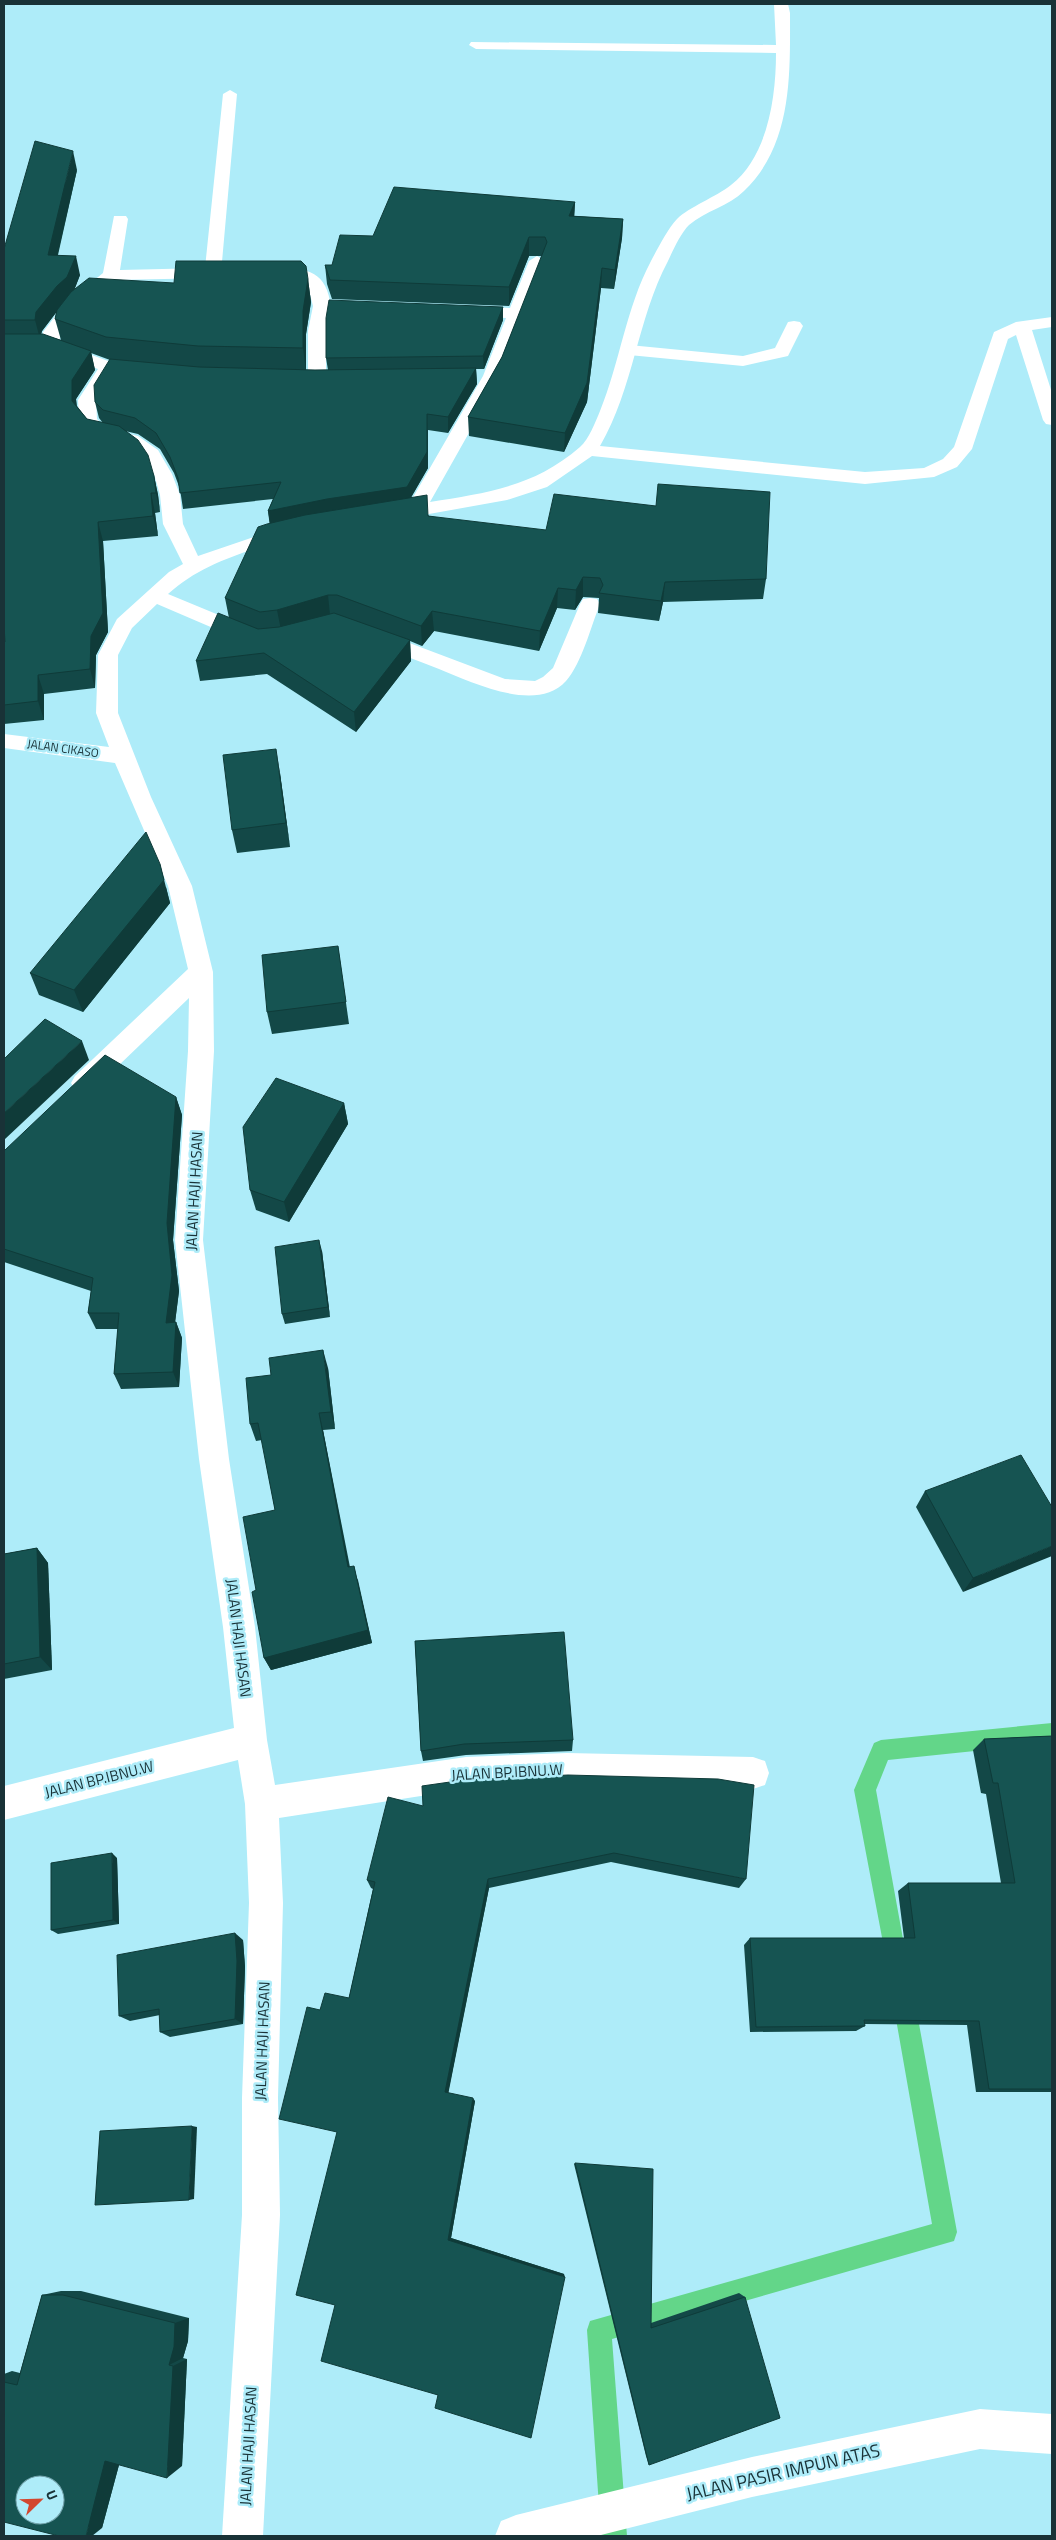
<svg xmlns="http://www.w3.org/2000/svg" width="1056" height="2540" viewBox="0 0 1056 2540" font-family="'Titillium Web',sans-serif">
<style>
.lines{fill:none;stroke-linecap:round;stroke-linejoin:round}
.stream{fill:#63d689;fill-rule:evenodd}
.service{fill:#fff;fill-rule:evenodd}
.minor{fill:#fff;fill-rule:evenodd}
.wall{fill:#134847;fill-rule:evenodd}
.shaded-wall{fill:#0f3b39}
.building{fill:#165452;stroke:#0f3b39;fill-rule:evenodd}
.labels{text-anchor:middle;dominant-baseline:central;stroke-width:5;stroke-linejoin:round;paint-order:stroke}
.far-street-label{font-size:12px;fill:#193237;stroke:#aeecf9}
.street-label{font-size:15px;fill:#193237;stroke:#aeecf9}
.near-street-label{font-size:18px;fill:#193237;stroke:#aeecf9}
</style>
<rect width="100%" height="100%" fill="#aeecf9"/>
<g class="lines">
<g class="stream">
<polygon points="1052,1723 1052,1743 888,1760 876,1790 907,1961 904,1969 896,1972 888,1969 854,1790 874,1743 881,1740"/>
<polygon points="904,1991 912,1994 915,2002 957,2232 954,2241 612,2339 627,2536 601,2536 587,2330 590,2321 932,2224 893,2002 896,1994"/>
</g>
<polygon class="service" points="794,321 800,322 803,326 788,356 743,366 629,355 623,354 620,350 623,346 629,345 743,356 775,348 788,322"/>
<g class="minor">
<path d="M774,4H788L790,13C790,74 793,144 744,191C729,206 705,211 689,225C681,233 673,250 668,261C637,319 634,388 600,446L865,472L924,468L943,459L954,447L994,332L1016,322L1052,317V327L1032,330L1052,393V425L1046,424L1043,420L1016,335L1008,339L972,449L957,467L934,477L865,484L592,456L547,487L507,500L390,521L383,519L380,515L383,511L408,506L483,376L506,318L466,316L460,315L457,311L460,307L466,306L510,308L529,261L537,256L545,261L501,376L430,502C486,493 534,487 580,447C589,439 595,423 600,411C620,362 626,308 651,261C658,248 667,230 677,219C689,207 716,197 731,185C768,156 776,97 776,53L476,49L469,45L471,42L776,45Z"/>
<path d="M230,90L237,94L221,273L219,277L213,278L115,280L75,314L61,332L59,343L111,362L148,366L151,370L148,374L113,373L96,400L97,419L106,428L138,436L158,450L172,474L180,495L183,524L198,556L286,526L293,528L296,532L293,536C249,551 203,562 168,594L255,630L258,635L255,640L248,642L241,640L157,604L132,628L118,655V713L151,797L192,886L213,972L214,1051L203,1240L229,1459L255,1627L267,1740L275,1785L466,1757L567,1753L753,1757L765,1761L769,1773L765,1785L753,1789L567,1785L466,1789L279,1818L283,1903L278,2098L280,2215L263,2536H222L242,2215V2098L249,1903L245,1804L238,1760L4,1820V1786L234,1728L223,1627L199,1459L175,1240L188,1051L189,998L93,1090L84,1093L75,1090L71,1083L75,1076L188,969L168,886L115,763L4,748V734L109,747L96,713L98,655L117,619L169,572L183,564L163,524L160,495L154,474L144,458L124,444L92,436L79,420L78,400L98,369L48,351H4V341H42L43,332L63,306L103,273L114,216H126L128,219L120,270L205,268L223,94Z"/>
<path d="M271,268C300,268 324,267 330,301L372,304L375,308L372,312L329,311L326,331V379L323,383L284,384L281,380L284,376L308,374V331L313,306L307,283L299,279L265,277L263,273L265,269Z"/>
<path d="M590,598L597,599L600,604C591,626 582,663 566,681C536,714 472,682 439,669C416,660 392,651 368,642L365,637L368,632L375,630L505,679L535,681L543,677L553,668L580,604L583,599Z"/>
<polygon points="980,2409 1052,2414 1052,2454 980,2449 752,2497 597,2536 495,2536 501,2521 516,2515 752,2457"/>
</g>
</g>
<g class="wall">
<path d="M77,170L58,255L80,275L74,290L174,283L308,279L311,302L306,334V370H328L326,358L503,307V320L484,369H476L477,384L448,433L428,430V468L411,497L429,516L766,579L763,599L663,602L659,621L598,613L599,598L583,597L575,610L557,608L539,651L434,631L422,646L410,641L411,661L356,732L267,674L200,681L196,661L229,618L225,598L270,523L268,511L273,499L183,509L180,489L174,473L160,449L138,434L125,431L154,476L158,495L160,512L155,513L158,536L103,541L108,632L96,655L95,688L44,694V720L4,724V642H5L4,625V249ZM57,311L55,319L61,340L41,334L42,331ZM91,353L110,360L95,402L99,418L103,423L87,419L77,406L76,399L95,370Z"/>
<polygon points="575,202 574,216 623,219 622,238 614,289 601,288 587,402 564,452 469,436 468,417 502,357 542,256 529,256 509,306 332,299 327,284 325,265 332,265"/>
<polygon points="280,773 290,847 237,853 232,830"/>
<polygon points="166,887 170,903 83,1012 39,995 30,973"/>
<polygon points="338,946 349,1024 272,1034 267,1012"/>
<polygon points="176,1097 182,1115 173,1240 179,1291 175,1322 176,1322 182,1338 179,1387 121,1389 114,1374 118,1329 96,1329 88,1313 91,1291 4,1262 4,1150"/>
<polygon points="344,1103 348,1124 289,1222 256,1210 250,1190"/>
<polygon points="322,1251 330,1317 285,1324 282,1314"/>
<polygon points="328,1368 335,1429 323,1430 350,1567 358,1580 372,1643 271,1670 264,1658 256,1590 275,1510 262,1440 256,1441 250,1424"/>
<polygon points="925,1491 1052,1507 963,1592 916,1507"/>
<polygon points="37,1548 48,1563 52,1670 4,1679 4,1554"/>
<polygon points="415,1641 573,1740 572,1751 466,1755 423,1761 421,1751"/>
<polygon points="1052,1736 1052,2092 976,2092 967,2025 864,2024 865,2026 856,2031 750,2032 744,1945 750,1938 904,1938 898,1891 908,1883 1001,1883 986,1794 981,1793 973,1750 984,1739"/>
<polygon points="423,1806 746,1879 739,1888 611,1862 489,1888 448,2093 475,2101 451,2238 564,2274 438,2395 335,2305 337,2133 320,2010 349,1998 373,1889 371,1888 367,1880"/>
<polygon points="117,1858 119,1924 58,1934 51,1930"/>
<polygon points="243,1940 245,1967 243,2024 170,2037 160,2032 160,2015 130,2021 119,2016"/>
<polygon points="575,2163 651,2323 739,2293 745,2297 649,2465 646,2456 574,2164"/>
<polygon points="61,2291 81,2291 189,2318 188,2341 183,2358 187,2359 182,2466 119,2465 102,2528 4,2522 4,2374 12,2371 20,2373 42,2295"/>
</g>
<g class="shaded-wall">
<polygon points="73,151 77,170 53,274 48,255"/>
<polygon points="575,202 574,222 569,216"/>
<polygon points="623,219 622,238 614,289 615,270"/>
<polygon points="529,237 529,256 509,306 509,287"/>
<polygon points="76,256 80,275 72,296 62,305 42,331 40,339 35,320 36,312"/>
<polygon points="602,268 601,288 587,402 564,452 565,433"/>
<polygon points="308,279 311,302 306,334 306,371 303,348 303,311"/>
<polygon points="503,307 503,320 484,369 483,356"/>
<polygon points="91,351 95,370 76,399 77,420 72,401 72,380"/>
<polygon points="476,368 477,384 448,433 448,417"/>
<polygon points="427,414 428,468 408,503 270,527 268,511"/>
<polygon points="154,476 158,495 160,512 156,493"/>
<polygon points="151,493 155,513 158,536 153,516"/>
<polygon points="98,522 103,541 108,632 96,655 95,688 90,669 91,636"/>
<polygon points="583,577 583,597 575,610 576,590"/>
<polygon points="665,582 663,602 659,621 661,601"/>
<polygon points="558,588 557,608 539,651 540,631"/>
<polygon points="328,595 330,615 281,630 277,610"/>
<polygon points="432,611 434,631 422,646 421,626"/>
<polygon points="410,640 411,661 356,732 354,712"/>
<polygon points="38,675 44,694 44,720 38,701"/>
<polygon points="276,749 280,773 290,847 286,823"/>
<polygon points="160,864 170,903 83,1012 74,990"/>
<polygon points="82,1041 89,1060 4,1140 4,1113"/>
<polygon points="176,1097 182,1115 173,1240 179,1291 173,1339 166,1323 167,1223"/>
<polygon points="344,1103 348,1124 289,1222 284,1202"/>
<polygon points="319,1240 322,1251 330,1317 328,1307"/>
<polygon points="176,1322 182,1338 179,1387 173,1372"/>
<polygon points="323,1350 328,1368 335,1429 331,1412"/>
<polygon points="319,1413 323,1430 352,1582 348,1567"/>
<polygon points="1052,1546 1052,1556 963,1592 973,1578"/>
<polygon points="37,1548 48,1563 52,1670 40,1657"/>
<polygon points="354,1566 372,1643 271,1670 264,1658"/>
<polygon points="112,1853 117,1858 119,1924 113,1920"/>
<polygon points="488,1879 489,1888 448,2095 445,2092"/>
<polygon points="235,1933 243,1940 245,1967 243,2024 235,2019"/>
<polygon points="473,2098 475,2101 451,2238 564,2274 565,2277 448,2240"/>
<polygon points="192,2126 197,2127 194,2199 189,2200"/>
<polygon points="189,2318 188,2341 183,2358 169,2365 175,2323"/>
<polygon points="187,2359 182,2466 167,2478 173,2366"/>
<polygon points="123,2450 102,2528 92,2536 86,2536 105,2461"/>
</g>
<g class="building">
<polygon points="35,141 73,151 48,255 76,256 67,277 57,286 36,312 35,320 4,320 4,249"/>
<polygon points="394,187 575,202 569,216 623,219 615,270 602,268 587,383 565,433 468,417 502,357 547,242 545,237 529,237 509,287 330,280 325,265 332,265 340,235 373,236"/>
<polygon points="176,261 301,261 306,266 308,279 303,311 303,348 198,346 106,337 55,319 57,310 71,292 89,278 174,283"/>
<polygon points="329,300 503,307 483,356 326,358 326,318"/>
<polygon points="4,334 43,334 91,351 72,380 72,401 87,419 119,426 138,440 148,455 154,476 156,493 151,493 153,516 98,522 103,613 91,636 90,669 38,675 38,701 4,705 4,642 5,642 4,625"/>
<polygon points="110,359 199,367 315,370 476,368 448,417 427,414 427,452 407,487 327,499 268,511 281,482 180,493 178,478 170,457 156,433 135,418 103,410 95,402 94,385"/>
<polygon points="658,484 770,492 766,579 665,582 661,601 599,593 603,585 600,578 583,577 576,590 558,588 540,631 432,611 421,626 337,595 328,595 277,610 260,612 225,598 258,527 267,524 305,515 427,495 428,516 546,530 554,494 656,506"/>
<polygon points="218,613 258,629 279,627 334,613 410,640 354,712 264,653 196,661"/>
<polygon points="276,749 286,823 232,830 223,755"/>
<polygon points="146,832 160,864 164,880 74,990 30,973"/>
<polygon points="338,946 346,1002 267,1012 262,955"/>
<polygon points="45,1019 82,1041 4,1113 4,1059"/>
<polygon points="105,1055 176,1097 167,1223 172,1275 166,1323 176,1322 173,1372 114,1374 119,1313 88,1313 93,1278 4,1249 4,1150 5,1150"/>
<polygon points="276,1078 344,1103 284,1202 250,1190 243,1127"/>
<polygon points="319,1240 328,1307 282,1314 275,1247"/>
<polygon points="323,1350 331,1412 319,1413 348,1567 354,1566 368,1630 264,1658 252,1592 256,1590 243,1517 275,1510 258,1423 250,1424 246,1378 271,1375 269,1358"/>
<polygon points="1021,1455 1052,1507 1052,1546 973,1578 925,1491"/>
<polygon points="37,1548 40,1657 4,1664 4,1554"/>
<polygon points="564,1632 573,1740 464,1744 421,1751 415,1641"/>
<polygon points="1052,1736 1052,2089 989,2089 979,2021 864,2020 865,2026 756,2027 750,1938 915,1938 908,1883 1015,1883 998,1783 993,1783 984,1739"/>
<polygon points="568,1775 718,1779 754,1785 746,1879 614,1853 488,1879 445,2092 473,2098 448,2240 565,2277 531,2438 435,2408 438,2395 321,2361 335,2305 296,2295 337,2132 279,2119 307,2007 320,2010 325,1993 349,1998 375,1882 367,1880 388,1797 423,1806 422,1786 464,1780"/>
<polygon points="112,1853 113,1920 51,1930 51,1863"/>
<polygon points="235,1933 237,1961 235,2019 160,2032 159,2009 119,2016 117,1955"/>
<polygon points="192,2126 189,2200 95,2205 100,2131"/>
<polygon points="575,2163 653,2169 651,2328 745,2297 780,2418 649,2465"/>
<path d="M42,2295H63L175,2323L174,2347L169,2365L173,2366L167,2478L105,2461L86,2536H59L4,2522V2382L17,2385ZM25,2485H55V2515H25Z"/>
</g>
<g class="labels">
<g class="far-street-label">
<text transform="translate(63 748) rotate(8)">JALAN CIKASO</text>
</g>
<g class="street-label">
<text transform="translate(194 1191) rotate(-87)">JALAN HAJI HASAN</text>
<text transform="translate(239 1638) rotate(83)">JALAN HAJI HASAN</text>
<text transform="translate(507 1772) rotate(-3)">JALAN BP.IBNU.W</text>
<text transform="translate(99 1779) rotate(-14)">JALAN BP.IBNU.W</text>
<text transform="translate(262 2041) rotate(-88)">JALAN HAJI HASAN</text>
<text transform="translate(248 2446) rotate(-87)">JALAN HAJI HASAN</text>
</g>
<g class="near-street-label">
<text transform="translate(783 2472) rotate(-13)">JALAN PASIR IMPUN ATAS</text>
</g>
</g>
<rect width="1056" height="2540" fill="none" stroke="#193237" stroke-width="10"/>
<g transform="translate(40 2500) rotate(67)"><circle r="24" fill="#aeecf9" stroke="#72a2ab"/>
<path d="M0-4L9 19L0 12L-9 19Z" fill="#d3472f"/>
<text y="-8" font-size="14" font-weight="bold" text-anchor="middle" fill="#193237">U</text>
</g>
</svg>
